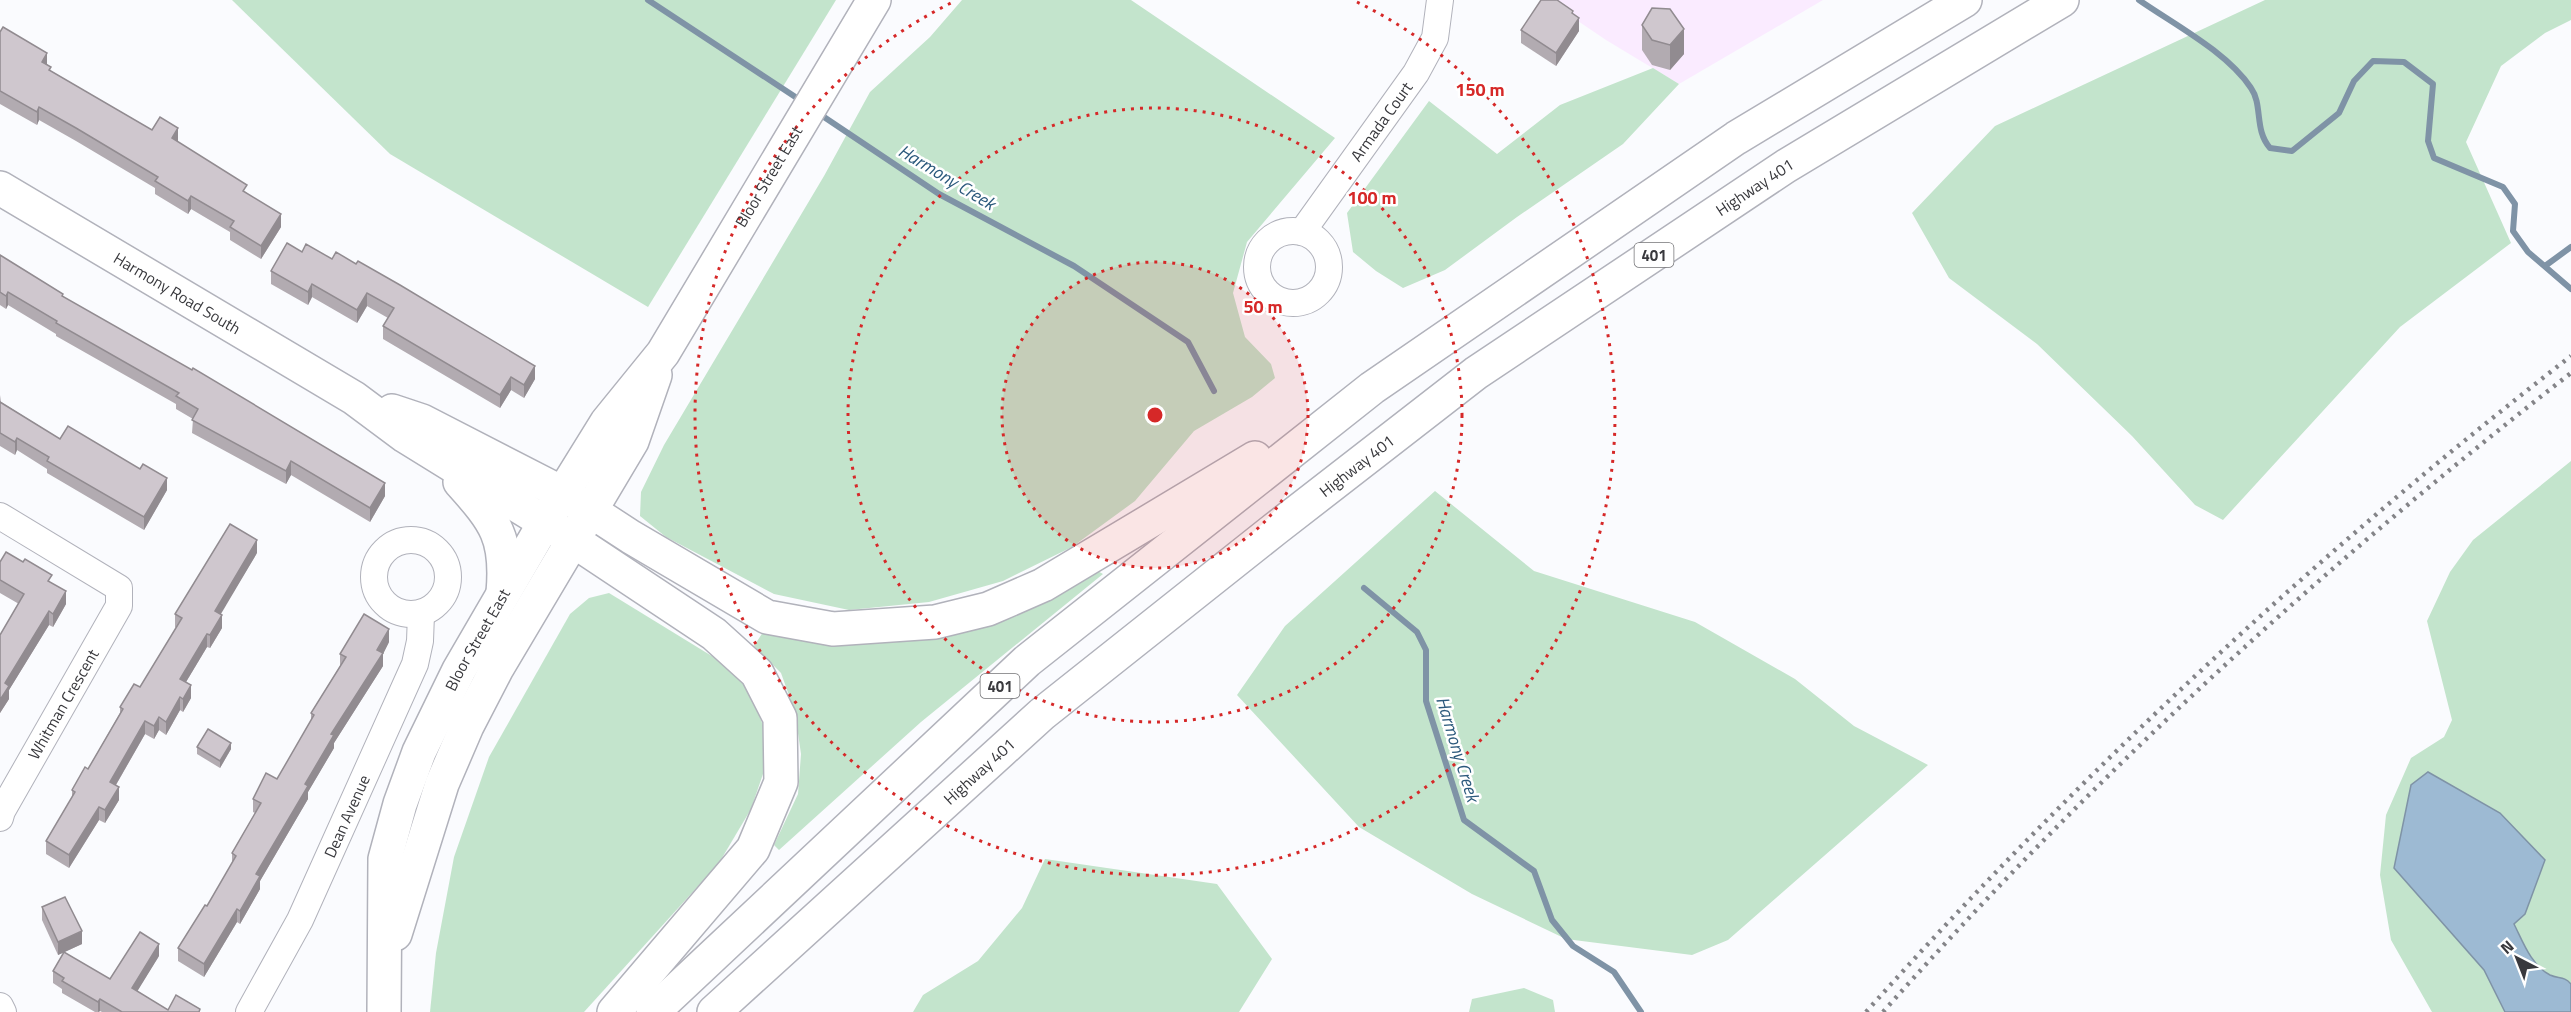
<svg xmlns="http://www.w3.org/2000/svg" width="2571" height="1012" viewBox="0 0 2571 1012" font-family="'Titillium Web',sans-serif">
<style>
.industrial{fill:#faebff}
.green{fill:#c3e4cc}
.water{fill:#9dbad3;stroke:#7f93a6;stroke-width:1.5}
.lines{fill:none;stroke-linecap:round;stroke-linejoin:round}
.stream{stroke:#7f93a6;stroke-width:6}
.minor-casing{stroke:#b1b2bb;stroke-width:28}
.major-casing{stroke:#b1b2bb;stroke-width:36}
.highway-casing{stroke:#b1b2bb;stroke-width:36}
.minor{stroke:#fff;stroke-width:26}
.major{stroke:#fff;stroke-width:33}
.highway{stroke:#fff;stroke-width:33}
.rail{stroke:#848488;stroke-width:4.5;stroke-dasharray:3 6;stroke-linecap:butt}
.wall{fill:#b2abb1}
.shaded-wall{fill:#918b90}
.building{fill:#cfc7ce;stroke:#918b90;stroke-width:1.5}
.ring{fill:none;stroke:#d62828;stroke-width:3;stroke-dasharray:3 6}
.labels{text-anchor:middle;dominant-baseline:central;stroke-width:5;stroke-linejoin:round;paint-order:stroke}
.shield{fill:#fff;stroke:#747477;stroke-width:1.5}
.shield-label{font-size:15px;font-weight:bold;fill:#39393d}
.street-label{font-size:16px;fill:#39393d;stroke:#fff}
.water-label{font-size:18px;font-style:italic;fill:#2b597c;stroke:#fff}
.centre{fill:#d62828;stroke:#fff;stroke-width:3}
.ring-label{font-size:18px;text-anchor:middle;font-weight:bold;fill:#d62828;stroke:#fff;stroke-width:5;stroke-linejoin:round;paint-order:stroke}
</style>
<rect width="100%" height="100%" fill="#fafbfe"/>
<polygon class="industrial" points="1547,0 1823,0 1679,84 1606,40"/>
<g class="green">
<polygon points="232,0 836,0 648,307 390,154"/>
<polygon points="962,0 1131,0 1335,138 1247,242 1233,293 1245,337 1271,364 1275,378 1252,397 1194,431 1135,501 1072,547 1003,581 929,602 849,610 774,594 666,537 640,516 641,492 664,445 824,176 870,92 930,37"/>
<polygon points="2265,0 2571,0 2571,20 2545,33 2501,66 2466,142 2511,243 2400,327 2223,520 2195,505 2132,436 2037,344 1949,278 1912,213 1995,126"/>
<polygon points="1653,68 1679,84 1623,144 1517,217 1445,270 1403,288 1376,271 1353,252 1347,213 1429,101 1497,154 1560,105"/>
<polygon points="2571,461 2571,1012 2432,1012 2391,940 2380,875 2386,815 2411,758 2444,737 2452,720 2427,621 2450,572 2473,540"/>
<polygon points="1435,491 1534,571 1695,622 1795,679 1854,726 1928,765 1728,940 1692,955 1566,939 1472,894 1359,827 1237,695 1285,626"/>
<polygon points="1094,569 1103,574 921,722 779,850 774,845 798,794 801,754 795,712 781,673 754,646 765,629 869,642 948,637 1017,613"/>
<polygon points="609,593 715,658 749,689 764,728 765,768 751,809 719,863 584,1012 430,1012 436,953 454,857 489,757 570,614 589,598"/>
<polygon points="1045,859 1217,884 1272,959 1239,1012 913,1012 923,995 978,961 1022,908"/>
<polygon points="1524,988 1553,1000 1555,1012 1469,1012 1472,999"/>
</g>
<path class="water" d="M2428,772L2500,813L2545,860L2525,914L2514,924C2523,942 2531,965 2550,975C2559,979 2564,976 2571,984V1012H2505L2484,970L2394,868L2411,785Z"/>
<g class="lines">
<g class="stream">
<polyline points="648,0 803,102"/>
<path d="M2139,0C2175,25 2227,52 2251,88C2263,105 2254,130 2270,148L2292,151L2339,113L2354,81L2373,61L2404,62L2433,84L2428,141L2434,158L2503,187L2515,204L2513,231L2528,252L2571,289"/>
<polyline points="818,113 939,194 1074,266 1188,342 1214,391"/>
<polyline points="2545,266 2571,247"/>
<polyline points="1364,588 1417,632 1426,650 1426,701 1464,820 1534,871 1552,920 1573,946 1614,972 1641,1012"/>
</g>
<defs>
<g id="minor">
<circle cx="1293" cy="267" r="36"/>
<path id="s1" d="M1302,232L1416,73L1435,38L1440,0"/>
<polyline points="0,516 119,588 119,606 2,811 0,818"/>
<circle cx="411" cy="577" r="37"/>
<polyline points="0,1006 3,1012"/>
<path id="s2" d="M249,1012L300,920L415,664L420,641L421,614"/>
</g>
<g id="major">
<path id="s3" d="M0,188L354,398L405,436L562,533"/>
<polyline points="392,411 422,421 562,493 580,504"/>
<path d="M460,482C496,522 508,538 503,593"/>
<polyline points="395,934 442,784 467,726 497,668 632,441 655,375"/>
<path id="s4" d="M384,1012L385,859L400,804L419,752L459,670L545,522L607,422L663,353L874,0"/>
</g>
<g id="highway">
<polyline points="591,511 631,537 767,617 833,629 935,622 988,609 1043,585 1255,458"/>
<polyline points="574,541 714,634 757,673 780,718 781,782 753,849 614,1012"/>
<polyline points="653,1012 1027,661 1372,388 1736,138 1965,0"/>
<path id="s5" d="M714,1012L1042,714L1275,529L1476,373L1786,166L2062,0"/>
</g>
</defs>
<use href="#minor" class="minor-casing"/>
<use href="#major" class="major-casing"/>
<use href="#highway" class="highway-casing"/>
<use href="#minor" class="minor"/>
<use href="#major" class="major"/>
<use href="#highway" class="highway"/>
<g class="rail">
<path d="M1866,1012C2080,773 2317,553 2571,356"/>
<path d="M1883,1012C2091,778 2324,565 2571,373"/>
</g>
</g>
<g class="wall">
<polygon points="1573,14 1579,31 1556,66 1521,43 1521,30"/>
<polygon points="1642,25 1684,54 1670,70 1652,65 1642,50"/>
<polygon points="0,32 47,64 51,71 152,130 178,141 177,142 247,193 281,227 261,259 230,240 230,232 191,209 188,214 155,194 155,188 76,141 39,120 37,125 0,104"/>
<polygon points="302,252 535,379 524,398 511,390 500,408 383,339 383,326 388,318 367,306 357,323 312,297 308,305 271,284 271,271"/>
<polygon points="0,255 63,297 385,496 370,522 291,475 286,484 192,433 193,419 176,409 176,404 56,336 56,334 8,305 6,309 0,305"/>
<polygon points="0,395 1,402 60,439 167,490 144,530 47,473 47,469 17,450 15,455 0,446"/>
<polygon points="257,553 220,614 222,628 210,648 207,647 186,682 191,698 183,712 180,710 166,735 159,730 154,739 145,734 116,785 119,800 105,823 99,820 69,868 46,854 46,841 72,798 72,790 88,769 120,713 120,707 140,687 176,628 175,627 175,614"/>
<polygon points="0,562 52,583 66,604 53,627 49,625 9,690 9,699 0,713 0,635 19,604 0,593"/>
<polygon points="389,642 383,654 383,666 334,743 334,748 308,792 308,799 260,881 260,889 240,924 237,922 204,977 178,961 178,948 207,906 232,865 232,853 255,813 253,812 253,799 277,779 311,721 311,713 340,666 340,654"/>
<polygon points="197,747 231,749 220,768 197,754"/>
<polygon points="42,907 82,944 58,955 42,920"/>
<polygon points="159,956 137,991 168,1010 200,1012 102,1012 100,1011 99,1012 95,1012 62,993 62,989 53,983 53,971 110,979"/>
</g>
<g class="shaded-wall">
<polygon points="1579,18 1579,31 1556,66 1556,53"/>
<polygon points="1684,29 1684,54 1670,70 1670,45"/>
<polygon points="47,53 47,67 42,62"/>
<polygon points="39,107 39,120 37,125 37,112"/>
<polygon points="178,128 178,141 172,152 172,138"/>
<polygon points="191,196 191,209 188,214 188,201"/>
<polygon points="281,214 281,227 261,259 261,246"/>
<polygon points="312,284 312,297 308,305 308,292"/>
<polygon points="8,292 8,305 6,309 6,296"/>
<polygon points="367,293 367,306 357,323 357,310"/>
<polygon points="535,366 535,379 524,398 524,385"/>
<polygon points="511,377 511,390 500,408 500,395"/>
<polygon points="17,438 17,450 15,455 15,442"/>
<polygon points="291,461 291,475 286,484 286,471"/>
<polygon points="167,478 167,490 144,530 144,517"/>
<polygon points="385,483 385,496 370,522 370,508"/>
<polygon points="257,540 257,553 215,624 215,611"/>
<polygon points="66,591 66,604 53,627 53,614"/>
<polygon points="49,611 49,625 9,690 9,699 0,713 0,700 5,683"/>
<polygon points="222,615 222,628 210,648 210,635"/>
<polygon points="389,629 389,642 383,654 383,666 334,743 334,748 308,792 308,799 260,881 260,889 240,924 240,911 256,874 305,784 331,734"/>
<polygon points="207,634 207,647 180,692 180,679"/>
<polygon points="191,685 191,698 183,712 183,699"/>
<polygon points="180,697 180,710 166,735 166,722"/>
<polygon points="159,717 159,730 154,739 154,726"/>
<polygon points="145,721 145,734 110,795 110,782"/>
<polygon points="231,743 231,749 220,768 220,761"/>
<polygon points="119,787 119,800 105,823 105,810"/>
<polygon points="99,807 99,820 69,868 69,855"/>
<polygon points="237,909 237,922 204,977 204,964"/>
<polygon points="82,931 82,944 58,955 58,942"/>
<polygon points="159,944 159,956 132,1000 132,988"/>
<polygon points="100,999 100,1011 98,1012 98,1002"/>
</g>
<g class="building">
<polygon points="1541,0 1557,0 1573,11 1572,13 1579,18 1556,53 1521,30"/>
<polygon points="1652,8 1670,9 1684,29 1670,45 1652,40 1642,25"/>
<polygon points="3,27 47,53 42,62 51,67 49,70 152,130 160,117 178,128 172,138 247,185 243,191 281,214 261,246 230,227 234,221 191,196 188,201 155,181 158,177 76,128 39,107 37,112 0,91 0,32"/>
<polygon points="287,243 302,252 306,244 332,259 336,252 356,264 358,261 400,285 535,366 524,385 511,377 500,395 383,326 394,308 367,293 357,310 312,284 308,292 271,271"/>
<polygon points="0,255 63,294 62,296 192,370 193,368 385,483 370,508 291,461 286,471 192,420 198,409 176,396 179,393 56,323 57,321 8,292 6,296 0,292"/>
<polygon points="0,402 60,439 68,426 140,469 143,464 167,478 144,517 47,461 49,457 17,438 15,442 0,433"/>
<polygon points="230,524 257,540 215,611 222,615 210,635 207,634 180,679 191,685 183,699 180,697 166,722 159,717 154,726 145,721 110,782 119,787 105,810 99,807 69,855 46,841 75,792 72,790 85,767 88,769 123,709 120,707 134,684 140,687 182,618 175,614"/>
<polygon points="6,552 23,562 25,559 52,575 48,581 66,591 53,614 49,611 5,683 9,686 0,700 0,635 24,594 0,580 0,562"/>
<polygon points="364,614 389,629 377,650 383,653 331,734 334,735 305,784 308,786 256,874 260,876 240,911 237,909 204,964 178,948 205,905 207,906 236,856 232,853 261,803 253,799 266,773 277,779 314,715 311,713 346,657 340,654"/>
<polygon points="208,729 231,743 220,761 197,747"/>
<polygon points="65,897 82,931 58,942 42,907"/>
<polygon points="140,932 159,944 132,988 168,1010 176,995 200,1009 199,1012 122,1012 100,999 98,1002 62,981 64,978 53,971 64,952 110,979"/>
</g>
<circle cx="1155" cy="415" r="153" fill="#d62828" fill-opacity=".12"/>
<g class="ring">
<circle cx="1155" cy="415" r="153"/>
<circle cx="1155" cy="415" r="307"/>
<path d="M1357 2A460 460 0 1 1 953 2"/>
</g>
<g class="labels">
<g class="shield">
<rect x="1634.5" y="243" width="39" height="24" rx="4.5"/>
<rect x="980.5" y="674" width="39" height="24" rx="4.5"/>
</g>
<g class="shield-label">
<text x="1654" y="255">401</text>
<text x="1000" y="686">401</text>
</g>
<g class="street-label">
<text stroke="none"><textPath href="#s1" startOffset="136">Armada Court</textPath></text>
<text stroke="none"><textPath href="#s4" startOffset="940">Bloor Street East</textPath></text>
<text stroke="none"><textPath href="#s5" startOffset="1330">Highway 401</textPath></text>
<text stroke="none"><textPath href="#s3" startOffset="206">Harmony Road South</textPath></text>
<text stroke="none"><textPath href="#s5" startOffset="844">Highway 401</textPath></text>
<text stroke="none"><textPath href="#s4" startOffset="392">Bloor Street East</textPath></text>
<text transform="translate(63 704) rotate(-60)">Whitman Crescent</text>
<text stroke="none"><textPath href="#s5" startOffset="358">Highway 401</textPath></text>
<text stroke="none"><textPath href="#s2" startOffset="219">Dean Avenue</textPath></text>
</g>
<g class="water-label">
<text transform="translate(947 177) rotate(31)">Harmony Creek</text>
<text transform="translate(1458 749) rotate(73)">Harmony Creek</text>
</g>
</g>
<circle cx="1155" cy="415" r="9" class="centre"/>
<g class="ring-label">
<text x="1480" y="96">150 m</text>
<text x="1372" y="204">100 m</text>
<text x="1263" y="313">50 m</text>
</g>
<g transform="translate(2517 958) rotate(318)" stroke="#ffffff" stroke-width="4.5" paint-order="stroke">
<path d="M0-4.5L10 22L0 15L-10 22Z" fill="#39393d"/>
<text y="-9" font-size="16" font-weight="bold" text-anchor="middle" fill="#39393d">N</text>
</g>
</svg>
